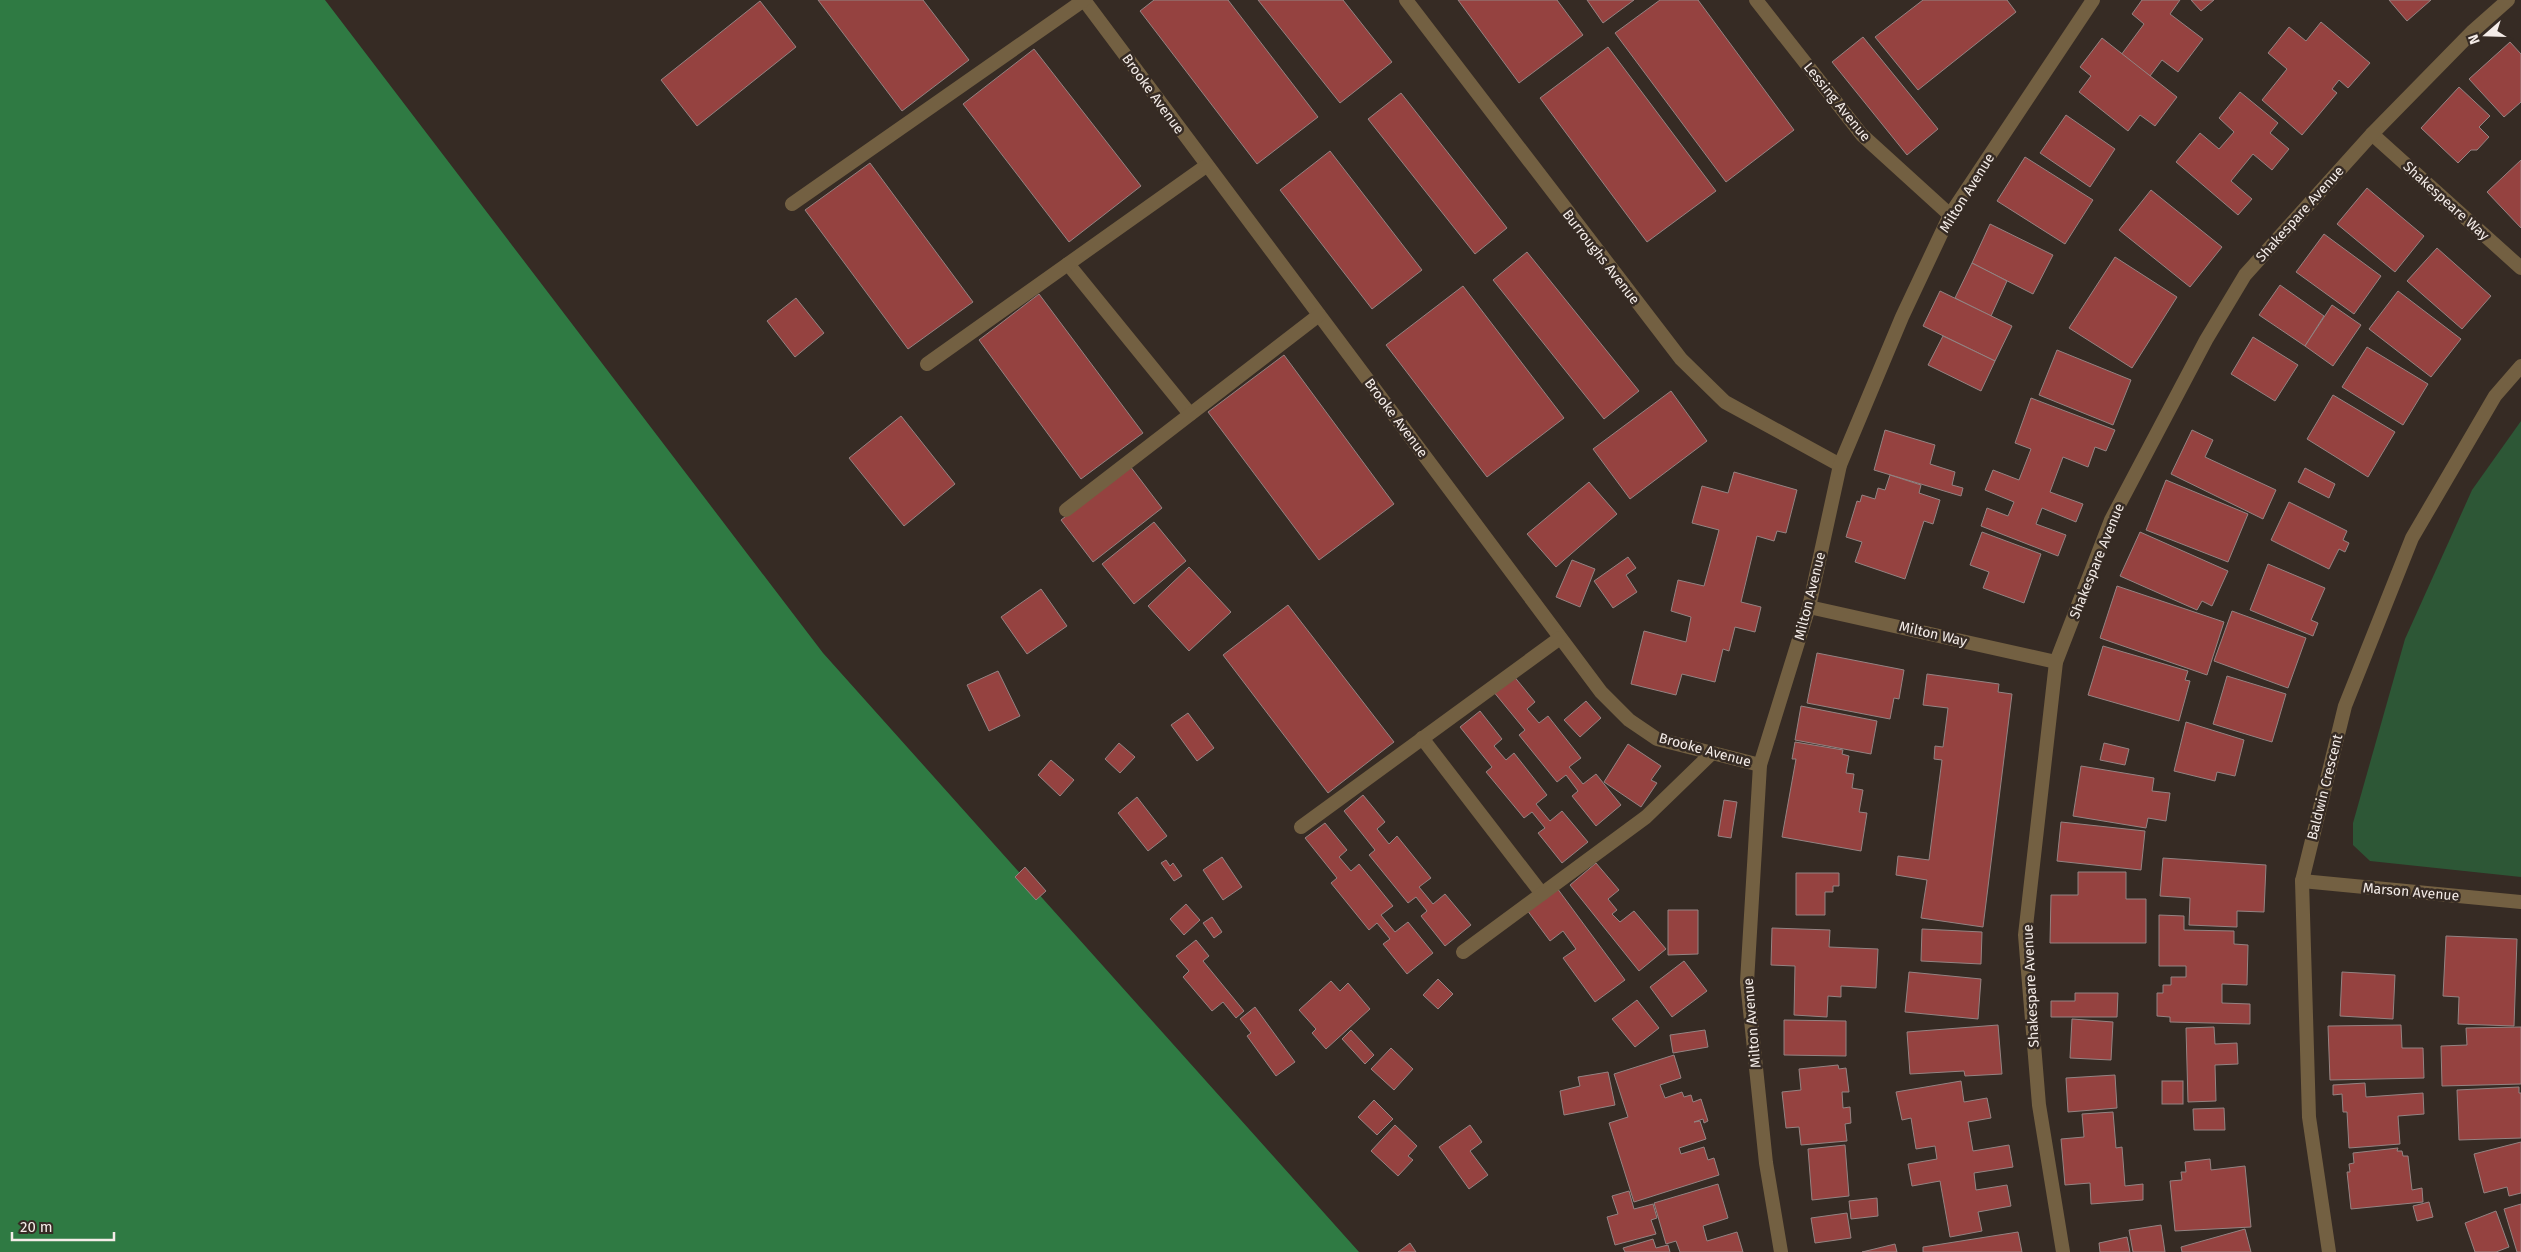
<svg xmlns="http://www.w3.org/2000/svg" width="2521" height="1252" viewBox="0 0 2521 1252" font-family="'Fira Sans',sans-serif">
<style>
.green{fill:#2d5736}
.forest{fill:#2f7a43}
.building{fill:#954240;stroke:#948382}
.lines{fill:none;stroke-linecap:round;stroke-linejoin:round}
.minor{stroke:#736042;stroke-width:14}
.labels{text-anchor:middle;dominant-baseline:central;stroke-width:5;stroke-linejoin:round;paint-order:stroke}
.street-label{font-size:14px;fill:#f4ece8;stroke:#362b24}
</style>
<rect width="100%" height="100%" fill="#362b24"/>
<polygon class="green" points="2521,421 2521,877 2370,861 2353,845 2353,823 2405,639 2472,490"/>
<polygon class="forest" points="0,0 325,0 823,653 1359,1252 0,1252"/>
<g class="building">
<polygon points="818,0 923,0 969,60 902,111"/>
<polygon points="1154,0 1228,0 1318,117 1257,164 1140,11"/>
<polygon points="1258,0 1343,0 1392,62 1340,103"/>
<polygon points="1458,0 1557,0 1583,35 1519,83"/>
<polygon points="1587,0 1634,0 1603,23"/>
<polygon points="1660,0 1698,0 1794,130 1726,182 1615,33"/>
<polygon points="1923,0 2007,0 2016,12 1918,90 1875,37"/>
<polygon points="2142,0 2180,0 2170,14 2203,39 2178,72 2162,60 2150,76 2121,55 2144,24 2132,14"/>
<polygon points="2191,0 2214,0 2201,11"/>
<polygon points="2389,0 2431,0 2407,21"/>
<polygon points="760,1 796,47 697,126 661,80"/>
<polygon points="2321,22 2370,63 2348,88 2339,80 2332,89 2337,93 2302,135 2262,100 2287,69 2268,53 2289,27 2306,41"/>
<polygon points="1863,37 1938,129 1907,155 1832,62"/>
<polygon points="2102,38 2177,97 2155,126 2140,115 2128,131 2079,92 2091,76 2080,67"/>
<polygon points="2510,42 2521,54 2521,102 2504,117 2469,79"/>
<polygon points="1608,47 1716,191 1647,242 1540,98"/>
<polygon points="1034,49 1141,186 1069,242 963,104"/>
<polygon points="2459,87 2490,116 2479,127 2489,137 2477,150 2471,150 2458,163 2421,128"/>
<polygon points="2240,92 2278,123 2270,133 2289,149 2272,170 2253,154 2231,181 2252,199 2238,215 2176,162 2200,133 2219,149 2234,132 2219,118"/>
<polygon points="1401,93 1507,228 1475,254 1368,119"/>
<polygon points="2066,115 2115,149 2090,187 2040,153"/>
<polygon points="1330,151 1422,270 1372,309 1280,190"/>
<polygon points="2025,157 2093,200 2065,244 1997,201"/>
<polygon points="2521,160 2521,228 2487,192"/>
<polygon points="870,163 973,302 908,349 805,210"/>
<polygon points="2367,188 2424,236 2395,272 2337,224"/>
<polygon points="2151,190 2222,247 2190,287 2119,230"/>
<polygon points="1990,224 2053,255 2033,294 1972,263"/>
<polygon points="2324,234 2381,276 2354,314 2296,272"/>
<polygon points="2437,248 2491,296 2462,329 2407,281"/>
<polygon points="1527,252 1639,391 1604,419 1493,280"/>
<polygon points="2115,257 2177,297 2132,368 2069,328"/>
<polygon points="1972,263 2007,281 1991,316 1955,298"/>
<polygon points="2280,285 2324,316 2305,346 2259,315"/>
<polygon points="1463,286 1564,418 1487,477 1386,345"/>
<polygon points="1940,291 2012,326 1995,361 1923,326"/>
<polygon points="2398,291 2461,339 2431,377 2369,329"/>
<polygon points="1039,294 1143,433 1081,479 979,340"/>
<polygon points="796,298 824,333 795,357 767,321"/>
<polygon points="2332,305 2361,325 2333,366 2305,346"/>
<polygon points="1943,336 1995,361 1981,391 1928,365"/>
<polygon points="2253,337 2298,365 2275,401 2231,374"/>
<polygon points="2367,347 2428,384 2403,425 2342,387"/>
<polygon points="2057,350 2131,380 2113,425 2039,395"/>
<polygon points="1284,355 1394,504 1319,560 1208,412"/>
<polygon points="1671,391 1707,441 1630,499 1593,449"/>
<polygon points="2333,395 2395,432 2368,477 2307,439"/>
<polygon points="2031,398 2115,430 2106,451 2095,447 2088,467 2063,457 2050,492 2083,504 2076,522 2042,508 2036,524 2066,535 2058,556 1981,526 1987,508 2008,516 2014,502 1985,490 1993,470 2019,480 2031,449 2015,443"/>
<polygon points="901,416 955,484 904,526 849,458"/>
<polygon points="1885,430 1935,445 1930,464 1955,472 1952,485 1963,488 1961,496 1874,470"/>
<polygon points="2192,430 2213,440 2205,457 2276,490 2263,519 2171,474"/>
<polygon points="1130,466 1162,508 1093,562 1061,520"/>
<polygon points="2305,468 2335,484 2329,498 2298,482"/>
<polygon points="1734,472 1797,490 1786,533 1777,531 1774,541 1757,536 1741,602 1761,607 1755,632 1735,627 1729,651 1723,649 1715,682 1682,674 1676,695 1631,684 1644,631 1686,642 1691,617 1671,611 1678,580 1704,586 1719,530 1692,523 1702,486 1728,493"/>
<polygon points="1890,475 1921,485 1919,493 1940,500 1933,524 1924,521 1905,579 1855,562 1862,542 1846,537 1857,501 1860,502 1862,495 1875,499 1878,488 1885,490"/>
<polygon points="2166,480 2248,514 2228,562 2146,530"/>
<polygon points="1589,482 1617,514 1556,567 1527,534"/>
<polygon points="2289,502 2347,531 2343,540 2349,543 2345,552 2339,549 2329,569 2271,540"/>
<polygon points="1154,522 1186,561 1134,604 1102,564"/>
<polygon points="1982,532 2041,554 2024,603 1983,588 1989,572 1970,565"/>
<polygon points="2140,532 2228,571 2212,606 2202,601 2197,610 2120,576"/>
<polygon points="1628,557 1636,568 1626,575 1637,592 1613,608 1594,581"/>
<polygon points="1572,560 1595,569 1580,607 1556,597"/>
<polygon points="2268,564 2325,588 2311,620 2318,623 2313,636 2250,610"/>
<polygon points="1189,567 1231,612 1189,651 1148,606"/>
<polygon points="2117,586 2224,622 2207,675 2100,638"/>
<polygon points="1041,589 1067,626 1027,654 1001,617"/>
<polygon points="1288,605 1394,742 1328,793 1223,655"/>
<polygon points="2232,611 2306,638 2288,688 2214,661"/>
<polygon points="2103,646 2188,671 2185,680 2190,681 2179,721 2088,695"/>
<polygon points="1817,653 1904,670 1899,699 1894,698 1890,719 1807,703"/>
<polygon points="998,671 1020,716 989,731 967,685"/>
<polygon points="1927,674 1999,684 1998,692 2012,694 1983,927 1921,918 1927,880 1896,875 1898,856 1929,860 1942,760 1934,759 1935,746 1943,747 1948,708 1923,705"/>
<polygon points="1513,675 1535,702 1527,709 1539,723 1548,716 1581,758 1569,767 1583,784 1596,774 1621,805 1596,826 1572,796 1578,791 1566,775 1557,782 1519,735 1525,730 1493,691"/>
<polygon points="2227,676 2286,694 2272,742 2213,724"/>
<polygon points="1586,701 1601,718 1580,737 1564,720"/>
<polygon points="1801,706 1877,721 1871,754 1795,740"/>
<polygon points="1480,711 1502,739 1494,746 1506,760 1514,753 1547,795 1536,804 1550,821 1562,811 1588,842 1562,863 1538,833 1545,828 1532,812 1524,818 1486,772 1492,767 1460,727"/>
<polygon points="1188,713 1214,748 1197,761 1171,725"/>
<polygon points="2186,722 2244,740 2235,776 2217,772 2215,781 2174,771"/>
<polygon points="1795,742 1843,750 1842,754 1849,756 1846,773 1854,774 1852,788 1863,790 1859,812 1867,813 1861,851 1782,837 1796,759 1792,759"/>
<polygon points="1119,743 1135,757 1120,773 1105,759"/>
<polygon points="2104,743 2129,749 2125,765 2100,760"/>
<polygon points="1628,744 1661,766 1651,780 1657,783 1641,807 1604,782"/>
<polygon points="1051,760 1074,780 1060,796 1038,775"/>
<polygon points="2081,766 2154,778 2152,791 2170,793 2166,821 2148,818 2146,828 2073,816"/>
<polygon points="1363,795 1385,822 1377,829 1389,844 1397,836 1431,878 1419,887 1433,904 1445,894 1471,925 1445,946 1421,916 1427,911 1416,897 1408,903 1369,855 1375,850 1344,811"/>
<polygon points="1137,797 1167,836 1148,851 1118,813"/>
<polygon points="1724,800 1737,802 1731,838 1718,836"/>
<polygon points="2061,822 2145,831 2141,870 2057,861"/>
<polygon points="1325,823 1347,850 1339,857 1351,871 1359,864 1393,906 1381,915 1395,932 1408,922 1433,953 1407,974 1383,944 1390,939 1377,923 1369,930 1331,883 1337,878 1305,838"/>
<polygon points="1222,857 1242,887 1223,900 1203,870"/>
<polygon points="2163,858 2266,865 2264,912 2237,911 2237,927 2189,925 2190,898 2160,896"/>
<polygon points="1166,860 1170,866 1173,863 1182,876 1174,881 1161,863"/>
<polygon points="1596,863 1619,890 1608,899 1617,910 1612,914 1620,922 1634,911 1666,949 1639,971 1570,885"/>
<polygon points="1025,867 1046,891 1036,900 1015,877"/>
<polygon points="2078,872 2126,872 2126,899 2146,899 2146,943 2050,943 2051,895 2078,895"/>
<polygon points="1796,873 1839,873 1839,886 1833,886 1833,892 1825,892 1825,915 1796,915"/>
<polygon points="1557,888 1625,980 1595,1002 1563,958 1576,949 1563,931 1550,941 1527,910"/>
<polygon points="1186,904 1200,920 1184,935 1170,919"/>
<polygon points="1668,910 1698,910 1698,954 1668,955"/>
<polygon points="2159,915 2184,916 2184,930 2234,931 2234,944 2248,945 2247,985 2222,984 2222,1003 2250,1004 2250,1024 2170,1022 2170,1017 2157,1016 2157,993 2163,993 2163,985 2171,985 2171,977 2186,977 2186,966 2159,966"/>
<polygon points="1212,917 1222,932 1214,938 1203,923"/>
<polygon points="1772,928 1830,930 1829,947 1878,949 1876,988 1841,986 1841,997 1828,996 1827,1017 1794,1015 1795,966 1771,965"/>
<polygon points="1922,929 1982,932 1981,964 1921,961"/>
<polygon points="2446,936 2517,939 2514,1026 2458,1024 2459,997 2443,996"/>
<polygon points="1196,940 1209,956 1203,961 1244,1011 1236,1018 1223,1002 1212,1011 1183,977 1189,971 1176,956"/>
<polygon points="1684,961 1707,991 1672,1017 1650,987"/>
<polygon points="1909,972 1981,979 1978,1019 1905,1012"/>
<polygon points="2342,972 2395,975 2393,1019 2340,1016"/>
<polygon points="1438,979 1453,994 1438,1009 1423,995"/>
<polygon points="1331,981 1340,991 1348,983 1370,1009 1326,1049 1312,1033 1316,1029 1299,1010"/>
<polygon points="2075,993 2118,993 2117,1017 2051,1017 2051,1001 2075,1001"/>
<polygon points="1637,1000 1659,1028 1635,1047 1612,1019"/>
<polygon points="1255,1007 1295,1062 1276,1076 1247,1036 1251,1033 1240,1019"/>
<polygon points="2072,1019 2113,1022 2111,1060 2070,1058"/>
<polygon points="1784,1020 1846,1021 1846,1056 1784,1055"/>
<polygon points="1998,1025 2002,1074 1965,1076 1964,1071 1910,1074 1907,1032"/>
<polygon points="2401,1025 2402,1048 2423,1048 2424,1078 2330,1080 2328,1026"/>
<polygon points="2214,1027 2215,1044 2237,1043 2238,1064 2215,1065 2216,1101 2188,1102 2186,1028"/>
<polygon points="2521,1027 2521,1084 2442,1086 2441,1046 2467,1045 2466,1028"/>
<polygon points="1351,1030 1374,1055 1365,1064 1342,1039"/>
<polygon points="1705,1030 1708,1047 1673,1053 1670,1035"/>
<polygon points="1391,1048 1413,1069 1394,1090 1371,1069"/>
<polygon points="1674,1055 1681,1078 1660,1085 1665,1098 1682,1092 1684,1097 1691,1095 1693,1102 1701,1099 1708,1121 1704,1123 1703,1119 1694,1122 1700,1121 1706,1139 1679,1148 1681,1154 1704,1147 1708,1160 1714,1158 1719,1175 1634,1202 1609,1123 1628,1117 1614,1074"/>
<polygon points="1838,1065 1839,1069 1846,1068 1849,1092 1842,1092 1843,1108 1850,1107 1851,1123 1845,1124 1847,1141 1801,1145 1799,1127 1786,1128 1782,1092 1801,1090 1799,1069"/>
<polygon points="1608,1072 1615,1105 1564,1115 1560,1091 1580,1086 1578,1077"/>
<polygon points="2115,1075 2117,1108 2068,1112 2066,1078"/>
<polygon points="1961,1081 1964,1102 1987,1098 1991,1118 1968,1122 1973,1151 2009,1145 2013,1167 1974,1173 1976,1190 2007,1185 2011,1206 1978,1212 1982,1231 1950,1237 1940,1181 1912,1186 1908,1164 1937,1159 1935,1146 1916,1149 1911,1118 1902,1120 1896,1092"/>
<rect x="2162" y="1081" width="21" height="23"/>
<polygon points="2365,1083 2366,1097 2423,1093 2424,1114 2398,1116 2400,1144 2349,1148 2347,1112 2343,1112 2342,1094 2333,1095 2333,1085"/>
<polygon points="2519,1087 2519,1093 2521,1093 2521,1138 2459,1140 2457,1090"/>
<polygon points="1374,1100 1393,1119 1377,1135 1358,1117"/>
<polygon points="2224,1108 2225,1130 2194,1130 2193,1109"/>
<polygon points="2113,1112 2116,1148 2122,1147 2125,1186 2143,1184 2143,1200 2091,1204 2090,1183 2065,1185 2061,1139 2084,1137 2082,1114"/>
<polygon points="1395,1125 1417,1146 1408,1156 1413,1160 1398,1176 1371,1151"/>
<polygon points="1470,1125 1482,1142 1470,1151 1488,1175 1469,1189 1439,1147"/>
<polygon points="2521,1142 2521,1193 2509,1196 2507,1187 2484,1193 2474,1154"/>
<polygon points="1845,1145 1849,1196 1812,1200 1808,1149"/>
<polygon points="2398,1148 2397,1151 2402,1151 2403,1156 2408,1156 2412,1190 2422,1188 2423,1202 2351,1209 2347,1172 2350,1172 2349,1164 2354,1163 2353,1153"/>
<polygon points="2210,1159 2211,1170 2245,1166 2251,1227 2175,1231 2170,1181 2182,1180 2181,1172 2186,1172 2185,1162"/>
<polygon points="1718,1184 1728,1218 1703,1226 1707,1241 1737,1232 1743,1252 1680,1252 1676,1241 1666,1244 1654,1203"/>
<polygon points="1629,1191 1634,1209 1653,1204 1657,1218 1651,1220 1656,1234 1615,1245 1607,1217 1618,1214 1612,1196"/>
<polygon points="1877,1198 1878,1216 1851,1219 1849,1201"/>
<polygon points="2429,1202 2433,1217 2417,1221 2413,1206"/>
<polygon points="2521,1204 2521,1252 2517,1252 2504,1209"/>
<polygon points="2496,1211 2509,1247 2496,1252 2475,1252 2465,1223"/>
<polygon points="1847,1213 1851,1238 1815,1243 1811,1218"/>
<polygon points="2161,1225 2165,1252 2133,1252 2129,1230"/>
<polygon points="2245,1229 2251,1252 2182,1252 2181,1247"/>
<polygon points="2018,1232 2022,1252 1923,1252 1923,1247"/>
<polygon points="2127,1237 2130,1252 2100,1252 2099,1243"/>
<polygon points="1653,1239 1656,1248 1668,1245 1670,1252 1625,1252 1623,1248"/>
<polygon points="1410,1243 1416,1252 1398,1252"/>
<polygon points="1895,1244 1897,1252 1862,1252"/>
</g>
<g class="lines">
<g class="minor">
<polyline points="1084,0 1601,692 1629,720 1657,739 1760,765"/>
<polyline points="1406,0 1681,359 1725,402 1840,465"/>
<polyline points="1756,0 1862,135 1950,215"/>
<polyline points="2372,134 2521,268"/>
<polyline points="792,204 1084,0"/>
<polyline points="1068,264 1190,414"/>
<polyline points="927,364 1206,166"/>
<polyline points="1066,510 1319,315"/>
<polyline points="1809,607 2056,662"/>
<polyline points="1422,738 1542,894"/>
<polyline points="1301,827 1560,638"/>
<polyline points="2302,881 2521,902"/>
<polyline points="1463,952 1646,817 1712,753"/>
<polyline points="1781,1252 1766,1163 1747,982 1760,765 1809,607 1840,465 1902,317 1950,215 2093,0"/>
<polyline points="2063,1252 2039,1105 2025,935 2056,662 2111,520 2206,340 2245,275 2372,134 2473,31 2508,0"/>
<polyline points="2329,1252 2309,1117 2302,881 2345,706 2412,538 2495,396 2521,366"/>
</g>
</g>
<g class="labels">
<g class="street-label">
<text transform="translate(1153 94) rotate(54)">Brooke Avenue</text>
<text transform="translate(1837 102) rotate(51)">Lessing Avenue</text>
<text transform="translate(1967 193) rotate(-58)">Milton Avenue</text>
<text transform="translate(2446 201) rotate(42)">Shakespeare Way</text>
<text transform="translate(2300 214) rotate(-48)">Shakespare Avenue</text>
<text transform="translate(1601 257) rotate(52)">Burroughs Avenue</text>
<text transform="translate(1396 418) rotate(53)">Brooke Avenue</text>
<text transform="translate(2097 561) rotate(-68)">Shakespare Avenue</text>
<text transform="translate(1810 596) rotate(-76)">Milton Avenue</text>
<text transform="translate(1933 634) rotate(13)">Milton Way</text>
<text transform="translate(1705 750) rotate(15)">Brooke Avenue</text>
<text transform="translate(2325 787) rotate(-76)">Baldwin Crescent</text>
<text transform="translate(2411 892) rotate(5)">Marson Avenue</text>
<text transform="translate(2031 986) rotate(-93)">Shakespare Avenue</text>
<text transform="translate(1752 1023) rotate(-95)">Milton Avenue</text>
</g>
</g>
<g transform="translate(2486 35) rotate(250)" stroke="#362b24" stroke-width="4" paint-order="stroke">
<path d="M0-4L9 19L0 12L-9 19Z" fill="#f4ece8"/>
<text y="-8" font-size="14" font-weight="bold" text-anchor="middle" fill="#f4ece8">N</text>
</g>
<path d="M12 1232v8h102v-8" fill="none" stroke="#f4ece8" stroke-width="2.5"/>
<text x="20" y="1232" font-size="15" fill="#f4ece8" stroke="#362b24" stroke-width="4" paint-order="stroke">20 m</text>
</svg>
